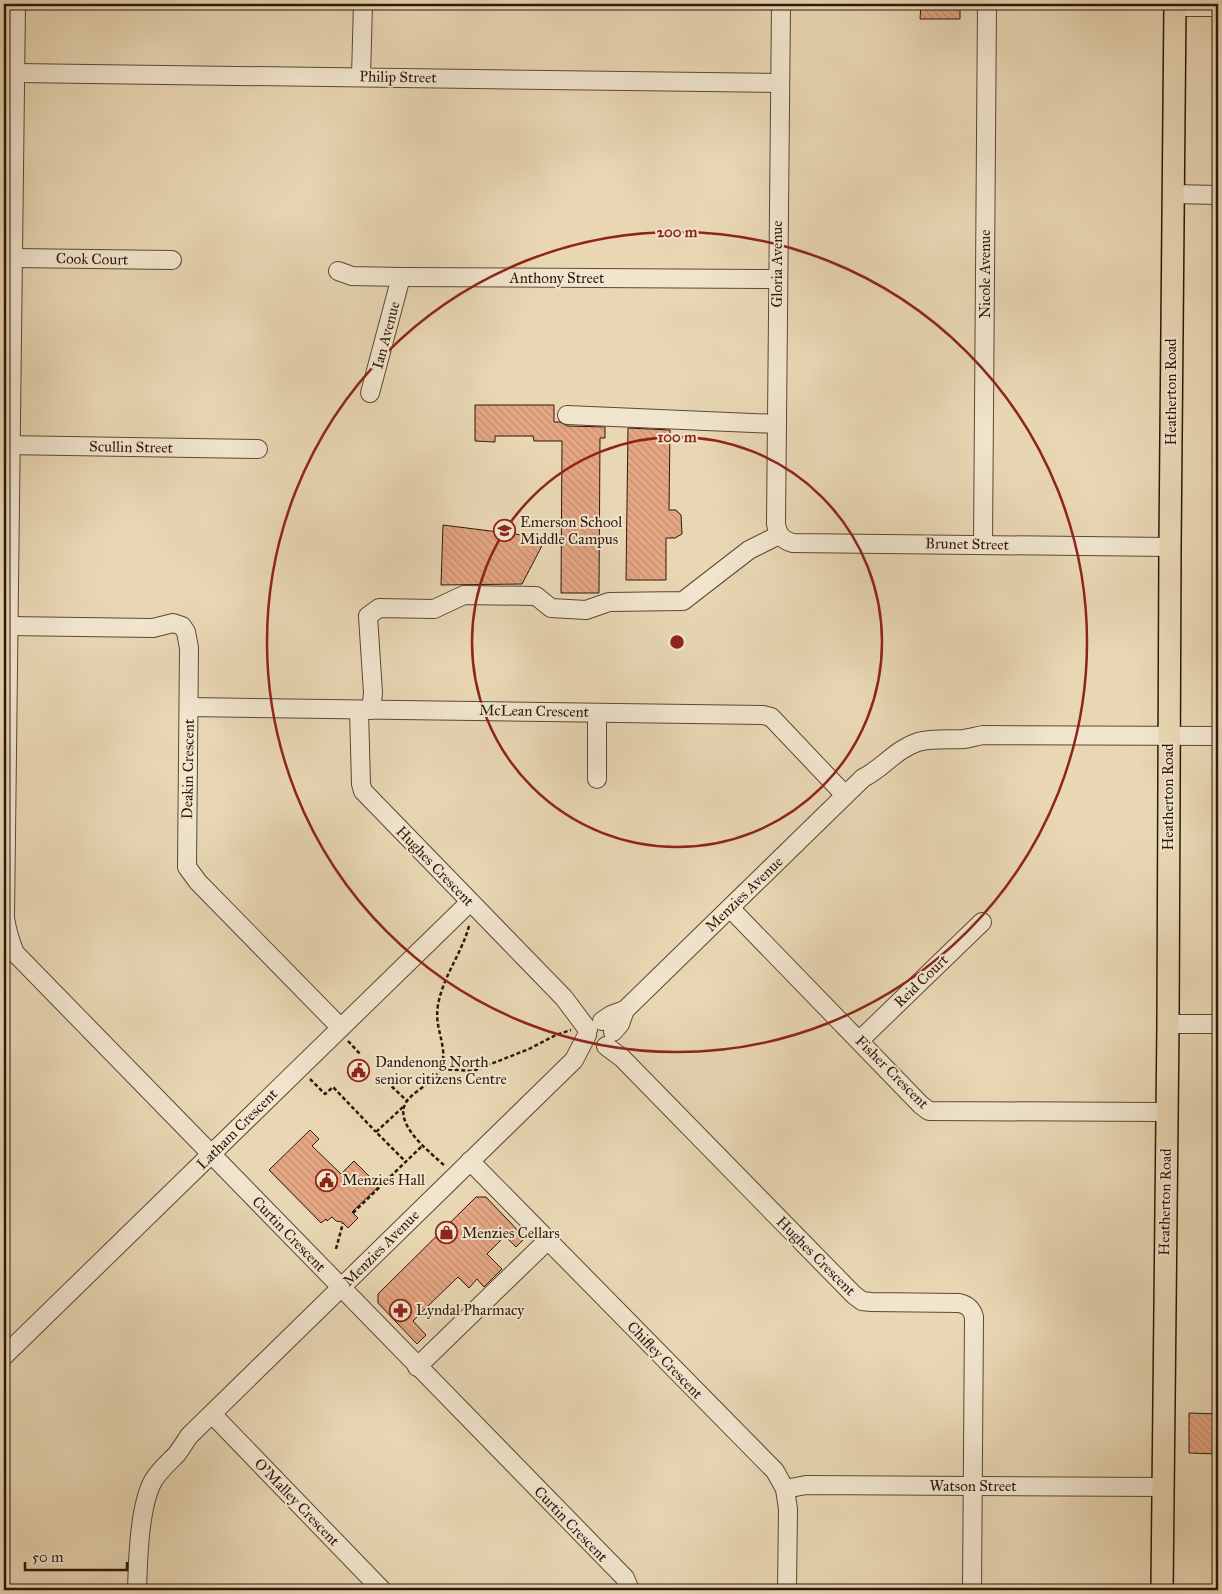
<svg xmlns="http://www.w3.org/2000/svg" width="1222" height="1594" viewBox="0 0 1222 1594" font-family="'IM FELL Great Primer',serif">
<style>
.building{fill:url(#building-back-hatch);stroke:#2d190b}
.lines{fill:none;stroke-linecap:round;stroke-linejoin:round}
.minor-casing{stroke:#5c4835;stroke-width:20}
.major-casing{stroke:#2d190b;stroke-width:24}
.path{stroke:#2d190b;stroke-width:2.5;stroke-dasharray:4 2.5;stroke-linecap:butt}
.minor{stroke:#f1e5ce;stroke-width:18}
.major{stroke:#e9d7b4;stroke-width:21}
.ring{fill:none;stroke:#8f2418;stroke-width:2.5}
.labels{text-anchor:middle;dominant-baseline:central;stroke-width:4;stroke-linejoin:round;paint-order:stroke}
.street-label{font-size:15px;fill:#2d190b;stroke:#f1e5ce}
.poi-label{font-size:15px;fill:#2d190b;stroke:#f1e5ce;text-anchor:start}
.centre{fill:#8f2418;stroke:#f1e5ce;stroke-width:2.5}
.ring-label{font-size:15px;text-anchor:middle;font-weight:bold;fill:#8f2418;stroke:#f1e5ce;stroke-width:4;stroke-linejoin:round;paint-order:stroke}
</style>
<defs>
<pattern id="building-back-hatch" width="6" height="6" patternUnits="userSpaceOnUse" patternTransform="scale(1.25)"><rect width="6" height="6" fill="#e5a683"/><path d="M-1 5l2 2M0 0l6 6M5-1l2 2" fill="none" stroke="#c58e70"/></pattern>
</defs>
<rect width="100%" height="100%" fill="#e9d7b4"/>
<filter id="stains"><feTurbulence type="fractalNoise" baseFrequency=".004" numOctaves="4"/><feColorMatrix values="0 0 0 0 .2 0 0 0 0 .09 0 0 0 0 .02 0 0 0 .5 -.17"/></filter>
<radialGradient id="worn" r=".72"><stop offset=".6" stop-color="#630" stop-opacity="0"/><stop offset="1" stop-color="#630" stop-opacity=".3"/></radialGradient>
<g class="building">
<polygon points="921,4 960,4 960,19 920,19"/>
<polygon points="475,405 554,405 554,422 560,422 567,426 605,427 605,438 600,438 599,593 561,593 562,441 534,441 533,436 495,436 495,442 475,441"/>
<polygon points="628,428 670,430 669,510 676,510 681,515 682,534 675,538 666,538 666,580 626,580"/>
<polygon points="443,525 546,538 522,584 441,585"/>
<polygon points="310,1130 319,1139 312,1146 341,1174 354,1161 379,1186 352,1212 358,1218 348,1228 342,1222 336,1221 332,1217 327,1221 326,1219 321,1223 269,1170"/>
<polygon points="476,1197 486,1197 525,1238 516,1247 505,1236 487,1254 502,1269 484,1287 477,1279 469,1288 458,1277 431,1303 413,1321 426,1335 417,1344 378,1303 378,1294"/>
<polygon points="1189,1413 1218,1414 1218,1454 1189,1453"/>
</g>
<g class="lines">
<defs>
<g id="minor">
<path d="M16,4L5,918C7,931 10,941 15,953L625,1578L630,1590"/>
<path d="M781,4L776,524C778,535 782,540 793,543L1170,547"/>
<polyline points="1175,7 1218,7"/>
<polyline points="16,73 779,83"/>
<polyline points="361,76 363,4"/>
<polyline points="1172,194 1218,195"/>
<polyline points="13,258 172,260"/>
<polyline points="338,271 352,276 401,277 777,279"/>
<polyline points="370,393 401,277"/>
<polyline points="567,415 777,424"/>
<polyline points="4,445 258,449"/>
<polyline points="983,544 987,4"/>
<polyline points="8,626 153,628 173,623 182,626 186,632 189,648 187,867 198,882 340,1027"/>
<polyline points="189,707 763,715 771,717 845,795"/>
<polyline points="359,710 361,784 363,791 564,998 588,1030"/>
<polyline points="371,710 373,693 368,616 379,608 434,609 464,595 536,596 551,608 586,610 609,602 683,601 749,550 779,535"/>
<polyline points="597,779 597,713"/>
<polyline points="730,908 921,1105 929,1111 1166,1112"/>
<path d="M602,1021L611,1015L625,1010L863,778C883,768 896,749 918,742C933,738 949,740 964,739C971,738 977,736 983,735L1218,736"/>
<polyline points="1168,1024 1218,1024"/>
<polyline points="613,1032 620,1024 625,1010"/>
<polyline points="860,1040 982,922"/>
<path d="M606,1046L622,1058L854,1295L862,1301L871,1302L959,1303C968,1305 972,1309 974,1317L972,1590"/>
<polyline points="470,1161 775,1471 785,1489 788,1509 787,1590"/>
<polyline points="4,1356 470,902"/>
<polyline points="417,1367 548,1240"/>
<polyline points="212,1414 382,1590"/>
<polyline points="785,1489 806,1485 1162,1487"/>
<path d="M137,1590C138,1560 139,1507 153,1481C159,1471 168,1463 176,1455C181,1449 185,1442 189,1436L574,1060L587,1035"/>
</g>
<polyline id="major" points="1162,1590 1168,1024 1170,547 1175,4"/>
</defs>
<use href="#minor" class="minor-casing"/>
<use href="#major" class="major-casing"/>
<g class="path">
<path d="M469,926C462,953 443,976 438,1005C435,1023 441,1033 443,1050C444,1057 442,1063 442,1069L473,1071L529,1049L556,1035L571,1030"/>
<polyline points="348,1041 361,1055"/>
<path d="M442,1069C437,1074 433,1079 428,1083C421,1089 412,1094 407,1101C391,1123 431,1153 445,1166"/>
<polyline points="310,1079 325,1094 333,1087 376,1132"/>
<polyline points="387,1082 407,1101"/>
<polyline points="403,1107 376,1132 406,1162"/>
<polyline points="353,1213 423,1145"/>
<polyline points="336,1249 343,1223"/>
</g>
<use href="#minor" class="minor"/>
<use href="#major" class="major"/>
</g>
<g class="ring">
<circle cx="677" cy="642" r="205"/>
<circle cx="677" cy="642" r="410"/>
</g>
<defs>
<symbol id="school-ring" viewBox="-11 -11 22 22"><circle r="9.5" fill="#f1e5ce" stroke="#8f2418" stroke-width="1.5"/><path d="M0-5L7-2L0 1L-7-2ZM-4 1L0 2.5L4 1V4Q0 6-4 4Z" fill="#8f2418"/></symbol>
<symbol id="civic-ring" viewBox="-11 -11 22 22"><circle r="9.5" fill="#f1e5ce" stroke="#8f2418" stroke-width="1.5"/><path d="M-.6-6.5H3V-4.5H.6V-3L4-1V1h2V6H-6V1h2V-1L-.6-3ZM-1.2 2.5V6h2.4V2.5Z" fill="#8f2418"/></symbol>
<symbol id="shop-ring" viewBox="-11 -11 22 22"><circle r="9.5" fill="#f1e5ce" stroke="#8f2418" stroke-width="1.5"/><path d="M-5-2.5h2.3a2.7 3.5 0 0 1 5.4 0H5L5.5 6h-11ZM-1.5-2.5h3a1.5 2.3 0 0 0-3 0Z" fill="#8f2418"/></symbol>
<symbol id="pharmacy-ring" viewBox="-11 -11 22 22"><circle r="9.5" fill="#f1e5ce" stroke="#8f2418" stroke-width="1.5"/><path d="M-2-6h4v4h4v4h-4v4h-4v-4h-4v-4h4Z" fill="#8f2418"/></symbol>
</defs>
<g fill-rule="evenodd">
<use href="#school-ring" x="492" y="518" width="25" height="25"/>
<use href="#civic-ring" x="346" y="1058" width="25" height="25"/>
<use href="#civic-ring" x="314" y="1168" width="25" height="25"/>
<use href="#shop-ring" x="434" y="1220" width="25" height="25"/>
<use href="#pharmacy-ring" x="388" y="1298" width="25" height="25"/>
</g>
<g class="labels">
<g class="street-label">
<text transform="translate(398 77) rotate(1)">Philip Street</text>
<text transform="translate(92 259) rotate(1)">Cook Court</text>
<text transform="translate(777 264) rotate(-90)">Gloria Avenue</text>
<text transform="translate(985 274) rotate(-90)">Nicole Avenue</text>
<text x="557" y="278">Anthony Street</text>
<text transform="translate(386 335) rotate(-75)">Ian Avenue</text>
<text transform="translate(1171 392) rotate(-90)">Heatherton Road</text>
<text transform="translate(131 447) rotate(1)">Scullin Street</text>
<text transform="translate(967 544) rotate(1)">Brunet Street</text>
<text transform="translate(534 711) rotate(1)">McLean Crescent</text>
<text transform="translate(188 769) rotate(-89)">Deakin Crescent</text>
<text transform="translate(1168 797) rotate(-90)">Heatherton Road</text>
<text transform="translate(435 866) rotate(46)">Hughes Crescent</text>
<text transform="translate(744 894) rotate(-44)">Menzies Avenue</text>
<text transform="translate(921 981) rotate(-44)">Reid Court</text>
<text transform="translate(892 1072) rotate(45)">Fisher Crescent</text>
<text transform="translate(237 1129) rotate(-45)">Latham Crescent</text>
<text transform="translate(1165 1202) rotate(-89)">Heatherton Road</text>
<text transform="translate(289 1234) rotate(46)">Curtin Crescent</text>
<text transform="translate(381 1248) rotate(-45)">Menzies Avenue</text>
<text transform="translate(816 1256) rotate(45)">Hughes Crescent</text>
<text transform="translate(665 1360) rotate(46)">Chifley Crescent</text>
<text x="973" y="1486">Watson Street</text>
<text transform="translate(297 1502) rotate(46)">O'Malley Crescent</text>
<text transform="translate(571 1524) rotate(46)">Curtin Crescent</text>
</g>
<g class="poi-label">
<text x="520" y="522">Emerson School<tspan x="520" dy="17">Middle Campus</tspan></text>
<text x="375" y="1062">Dandenong North<tspan x="375" dy="17">senior citizens Centre</tspan></text>
<text x="342" y="1180">Menzies Hall</text>
<text x="462" y="1233">Menzies Cellars</text>
<text x="416" y="1310">Lyndal Pharmacy</text>
</g>
</g>
<circle cx="677" cy="642" r="8" class="centre"/>
<g class="ring-label">
<text x="677" y="237">200 m</text>
<text x="677" y="442">100 m</text>
</g>
<rect width="1222" height="1594" fill="none" stroke="#e9d7b4" stroke-width="20"/>
<rect x="5" y="5" width="1212" height="1584" fill="none" stroke="#2d190b" stroke-width="2.5"/>
<rect x="10" y="10" width="1202" height="1574" fill="none" stroke="#2d190b"/>
<path d="M25 1562v8h102v-8" fill="none" stroke="#2d190b" stroke-width="2.5"/>
<text x="32" y="1562" font-size="15" fill="#2d190b" stroke="#f1e5ce" stroke-width="4" paint-order="stroke">50 m</text>
<rect width="100%" height="100%" filter="url(#stains)"/>
<rect width="100%" height="100%" fill="url(#worn)"/>
</svg>
